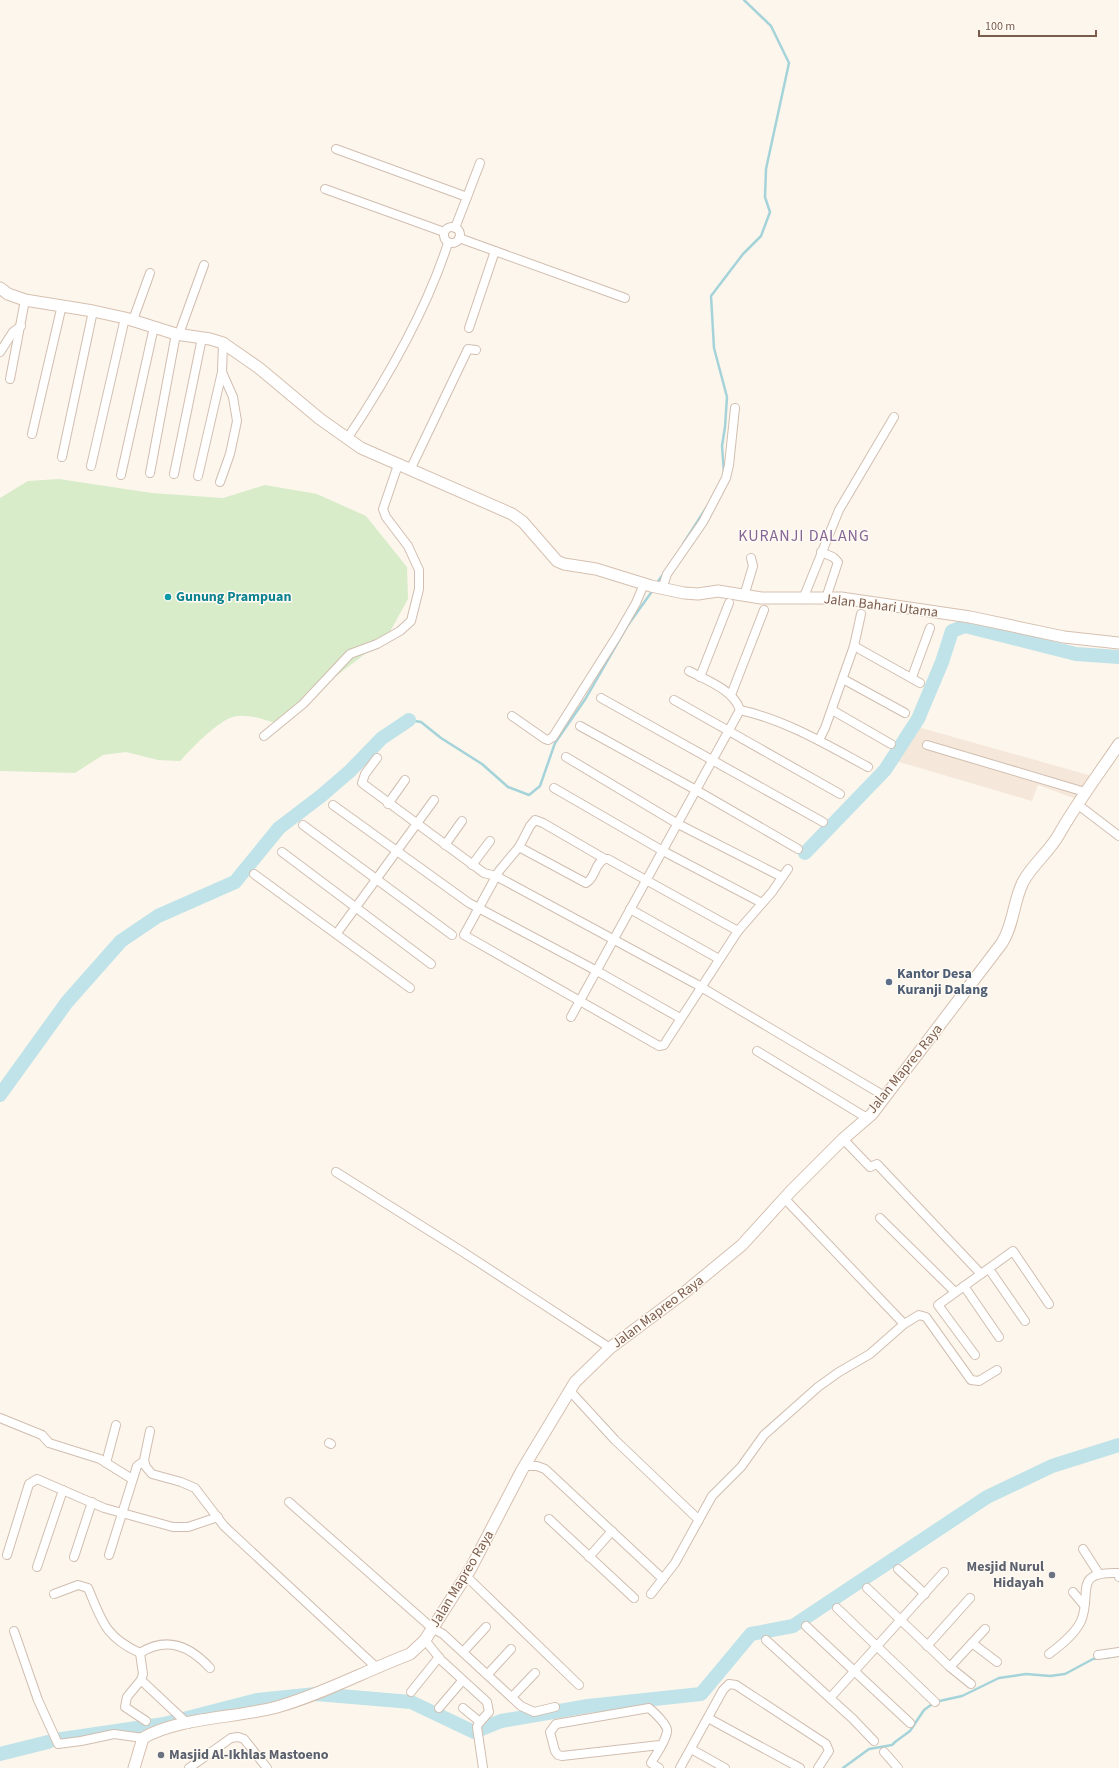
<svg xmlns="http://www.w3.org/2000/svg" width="1119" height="1768" viewBox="0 0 1119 1768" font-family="'Source Sans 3',sans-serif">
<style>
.residential{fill:#f5e8da}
.green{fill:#d8ecc9}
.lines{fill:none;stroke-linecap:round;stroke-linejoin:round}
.stream{stroke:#a5d3da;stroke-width:2.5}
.river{stroke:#bfe3e8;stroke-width:14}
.street-casing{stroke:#d1beb0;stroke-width:10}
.secondary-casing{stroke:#d6c0b0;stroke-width:13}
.street{stroke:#fff;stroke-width:8}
.secondary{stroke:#fff;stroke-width:11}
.culture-dot{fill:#0f9aa8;stroke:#fffaf3;stroke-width:1.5}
.service-dot{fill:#5c6f8a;stroke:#fffaf3;stroke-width:1.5}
.worship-dot{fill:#6b7280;stroke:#fffaf3;stroke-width:1.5}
.labels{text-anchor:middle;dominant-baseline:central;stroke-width:3;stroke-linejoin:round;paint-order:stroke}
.culture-label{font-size:14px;font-weight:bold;fill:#0d838f;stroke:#fffaf3;text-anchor:start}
.street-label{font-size:14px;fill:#7a5c4d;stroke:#fffaf3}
.service-label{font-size:14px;font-weight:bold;fill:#4e5e75;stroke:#fffaf3;text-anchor:start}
.worship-label{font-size:14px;font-weight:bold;fill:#5b616d;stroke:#fffaf3;text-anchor:end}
.quarter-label{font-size:16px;letter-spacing:1px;fill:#846695;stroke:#fffaf3}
</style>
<rect width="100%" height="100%" fill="#fdf6ec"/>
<polygon class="residential" points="918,727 1092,776 1076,799 1038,785 1032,801 896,761"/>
<path class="green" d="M59,479L152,493L223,498L265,485L317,494L366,516L407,567L408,599L387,637L275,723C263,719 243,712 230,718C214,725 192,748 180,761L158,760L126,752L103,755L75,773L0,771V498L28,481Z"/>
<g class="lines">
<g class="stream">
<polyline points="724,473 722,446 725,427 727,397 714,348 711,296 743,254 761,236 770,212 765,197 766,169 789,63 771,26 744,0"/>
<polyline points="683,544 706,508"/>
<polyline points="656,584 664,573"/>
<polyline points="409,720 421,722 441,738 482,764 508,787 529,795 540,786 555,743 586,698 628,625 653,590"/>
<polyline points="1105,1658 1116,1656"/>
<polyline points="843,1768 869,1749 892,1745 895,1742 910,1731 924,1710 935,1702 962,1696 999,1678 1026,1674 1050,1676 1065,1674 1093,1659 1100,1658"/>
</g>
<g class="river">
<polyline points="805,853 885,770 918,719 942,662 952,631 965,626 1076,654 1119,657"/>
<polyline points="0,1095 67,1002 121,941 158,916 235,882 279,828 321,796 350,771 382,738 409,720"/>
<polyline points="55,1740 164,1724 257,1700 316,1694 411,1702 474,1732 501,1721 588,1706 701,1694 751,1634 793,1626 987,1497 1052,1466 1119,1445"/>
<polyline points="0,1754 48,1742"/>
</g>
<defs>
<g id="street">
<polyline points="336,149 467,197 455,228"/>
<polyline points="325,189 444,232"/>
<polyline points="467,197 480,163"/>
<circle cx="452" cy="235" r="8"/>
<polyline points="459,238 625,298"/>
<polyline points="133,320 150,273"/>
<polyline points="469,328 495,251"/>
<polyline points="179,334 204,265"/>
<polyline points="0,352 13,332 21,326"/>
<polyline points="10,379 25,300"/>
<polyline points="32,434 62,305"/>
<path d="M347,439C387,379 426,312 448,243"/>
<polyline points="62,457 93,311"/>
<polyline points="91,466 125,318"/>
<polyline points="410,470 468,349 476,350"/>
<polyline points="150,473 176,334"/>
<polyline points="174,474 202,338"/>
<polyline points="121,475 154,327"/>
<polyline points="198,476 222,372"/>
<polyline points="220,482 230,454 237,421 233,397 222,372 223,343"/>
<polyline points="821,552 833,557 838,562 826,598"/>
<polyline points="662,589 667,574 703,522 726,478 729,465 735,408"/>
<polyline points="744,596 753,566 751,558"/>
<polyline points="803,599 839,510 894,417"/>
<polyline points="854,646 920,683"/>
<path d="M689,671C706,680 734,690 740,710"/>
<polyline points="700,677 729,603"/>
<polyline points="912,677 930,628"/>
<polyline points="843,679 905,713"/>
<polyline points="731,695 764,610"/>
<polyline points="601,698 823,822"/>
<polyline points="674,700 840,794"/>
<polyline points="832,710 891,744"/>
<polyline points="512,716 545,739 548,740 553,737 617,636 636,603 644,584"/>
<polyline points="580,726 696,790 798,849"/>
<polyline points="264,736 303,704 350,654 377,644 400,631 411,621 419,589 419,570 408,546 386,517 383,509 398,465"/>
<polyline points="819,740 825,728 854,646 861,614"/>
<polyline points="927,745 1085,792"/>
<polyline points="566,757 678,824 782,877"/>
<polyline points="377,758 365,774 362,783 484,873 496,876 696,984 886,1097"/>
<polyline points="554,788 663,851 762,903"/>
<polyline points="388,804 405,780"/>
<polyline points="1077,804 1119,836"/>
<polyline points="333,805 469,903 597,971 680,1018"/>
<polyline points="303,825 452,935"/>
<polyline points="445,845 462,821"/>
<path d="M519,847L586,883C596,878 594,863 605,859H608L738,931"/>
<polyline points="282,852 431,964"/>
<polyline points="605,859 543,823 535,820 530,826 519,847 499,871 464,935 659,1046 664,1045 667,1040 738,931 772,892 788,869"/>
<polyline points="472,865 490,841"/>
<polyline points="254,874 410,988"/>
<polyline points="630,909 719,959"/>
<polyline points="337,933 434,800"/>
<path d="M571,1017L740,710C786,720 827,745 868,767"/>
<polyline points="757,1051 867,1118"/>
<polyline points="843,1139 870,1167 877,1164 981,1274 938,1305 975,1355"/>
<polyline points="336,1172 463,1252 610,1348"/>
<polyline points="785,1199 904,1324"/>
<polyline points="880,1218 955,1292"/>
<polyline points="989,1269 1025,1321"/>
<polyline points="981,1274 1013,1251 1049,1304"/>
<polyline points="964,1286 999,1337"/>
<polyline points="570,1391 615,1440 699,1520"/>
<polyline points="0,1418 42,1435 49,1443 100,1459 132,1479"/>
<polyline points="150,1431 144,1460 146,1467 152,1474 181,1482 195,1488 224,1526 377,1668"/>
<polyline points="329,1443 331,1444"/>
<polyline points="106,1463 116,1425"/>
<polyline points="525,1466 537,1466 545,1469 663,1579"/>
<polyline points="289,1502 432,1628 443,1634 521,1706 534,1712 555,1707"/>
<polyline points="549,1519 634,1598"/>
<polyline points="1083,1549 1099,1574"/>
<polyline points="7,1555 29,1484 37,1479 104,1508 173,1527 188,1527 218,1517"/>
<polyline points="109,1555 137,1466 144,1461"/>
<polyline points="74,1557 92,1502"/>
<polyline points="589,1557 612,1531"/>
<polyline points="37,1567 63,1490"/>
<polyline points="898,1569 925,1594"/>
<polyline points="466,1576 579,1685"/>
<polyline points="867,1588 950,1667 971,1684"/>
<polyline points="1073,1592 1083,1604"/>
<path d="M54,1594L78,1585L88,1588C102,1621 105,1637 140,1653L143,1674L141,1680"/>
<polyline points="651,1594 675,1563 712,1496 741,1467 764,1435 818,1387 839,1372 870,1354 904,1324 919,1315 926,1317 971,1380 979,1381 997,1370"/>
<polyline points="837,1608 935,1702"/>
<polyline points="806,1626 910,1723"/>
<polyline points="14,1631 38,1700 58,1744 81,1741 114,1734 143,1738"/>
<polyline points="425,1640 441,1660 487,1702 489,1712 478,1724 477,1727 483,1768"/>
<polyline points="766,1640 853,1719 874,1741"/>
<polyline points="972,1643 997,1662"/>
<polyline points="927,1646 970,1598"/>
<polyline points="463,1652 486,1627"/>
<path d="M140,1653C167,1636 190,1646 210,1668"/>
<path d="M1049,1654C1061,1645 1075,1634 1081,1621C1093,1593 1071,1571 1119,1573V1577"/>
<polyline points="1098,1655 1119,1652"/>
<polyline points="950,1667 985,1629"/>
<polyline points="488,1674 511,1649"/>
<polyline points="411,1692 439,1657"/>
<polyline points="512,1697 535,1673"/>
<polyline points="830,1698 944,1572"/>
<polyline points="439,1708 462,1681"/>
<polyline points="463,1708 480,1722"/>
<polyline points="708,1718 800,1768"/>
<polyline points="146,1721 125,1707 127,1697 141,1680 188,1724"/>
<polyline points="691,1749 725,1768"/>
<polyline points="884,1752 898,1768"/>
<polyline points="189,1768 231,1738 238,1737 244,1739 267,1768"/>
<path d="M659,1768L651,1763C656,1754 665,1743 667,1732C669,1726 654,1712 649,1708L556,1724L550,1732L555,1751L558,1755L562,1756L660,1745"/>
<polyline points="680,1768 723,1690 729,1684 736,1685 826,1744 829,1751 818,1768"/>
</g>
<g id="secondary">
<polyline points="0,288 8,294 25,300 93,311 125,318 176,334 210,339 223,343 259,368 320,419 361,448 512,514 523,522 557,561 564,564 596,569 651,586 684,593 698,594 718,591 761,598 841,598 970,617 1064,637 1119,643"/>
<path d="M134,1768L143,1738C179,1717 237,1718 277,1707C323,1694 365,1671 410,1654L425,1640L471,1568L522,1470L575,1382L610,1348L685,1292L742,1245L791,1191L843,1139L872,1114L1002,943C1014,924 1013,902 1023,882C1032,865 1048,853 1058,836C1076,804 1098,775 1119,744"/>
</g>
</defs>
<use href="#street" class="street-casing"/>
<use href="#secondary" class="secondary-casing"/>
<use href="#street" class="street"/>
<use href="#secondary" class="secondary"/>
</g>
<circle class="culture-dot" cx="168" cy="597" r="4"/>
<circle class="service-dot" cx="889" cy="982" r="4"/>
<g class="worship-dot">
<circle cx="1052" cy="1575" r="4"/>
<circle cx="161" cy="1755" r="4"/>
</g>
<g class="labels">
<g class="culture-label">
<text x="176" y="597">Gunung Prampuan</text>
</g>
<g class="street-label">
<text transform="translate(881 606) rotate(7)">Jalan Bahari Utama</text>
<text transform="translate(905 1069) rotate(-51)">Jalan Mapreo Raya</text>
<text transform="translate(658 1312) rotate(-37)">Jalan Mapreo Raya</text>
<text transform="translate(462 1579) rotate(-59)">Jalan Mapreo Raya</text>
</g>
<g class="service-label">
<text x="897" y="974">Kantor Desa<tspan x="897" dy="16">Kuranji Dalang</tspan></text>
</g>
<g class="worship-label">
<text x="1044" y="1567">Mesjid Nurul<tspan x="1044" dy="16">Hidayah</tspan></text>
<text x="169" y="1755" text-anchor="start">Masjid Al-Ikhlas Mastoeno</text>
</g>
<g class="quarter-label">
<text x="804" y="536">KURANJI DALANG</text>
</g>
</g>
<path d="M979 30v6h117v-6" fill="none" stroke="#7a5c4d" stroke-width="2"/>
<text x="985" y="30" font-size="12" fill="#7a5c4d" stroke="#fffaf3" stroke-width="3" paint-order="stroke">100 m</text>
</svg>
